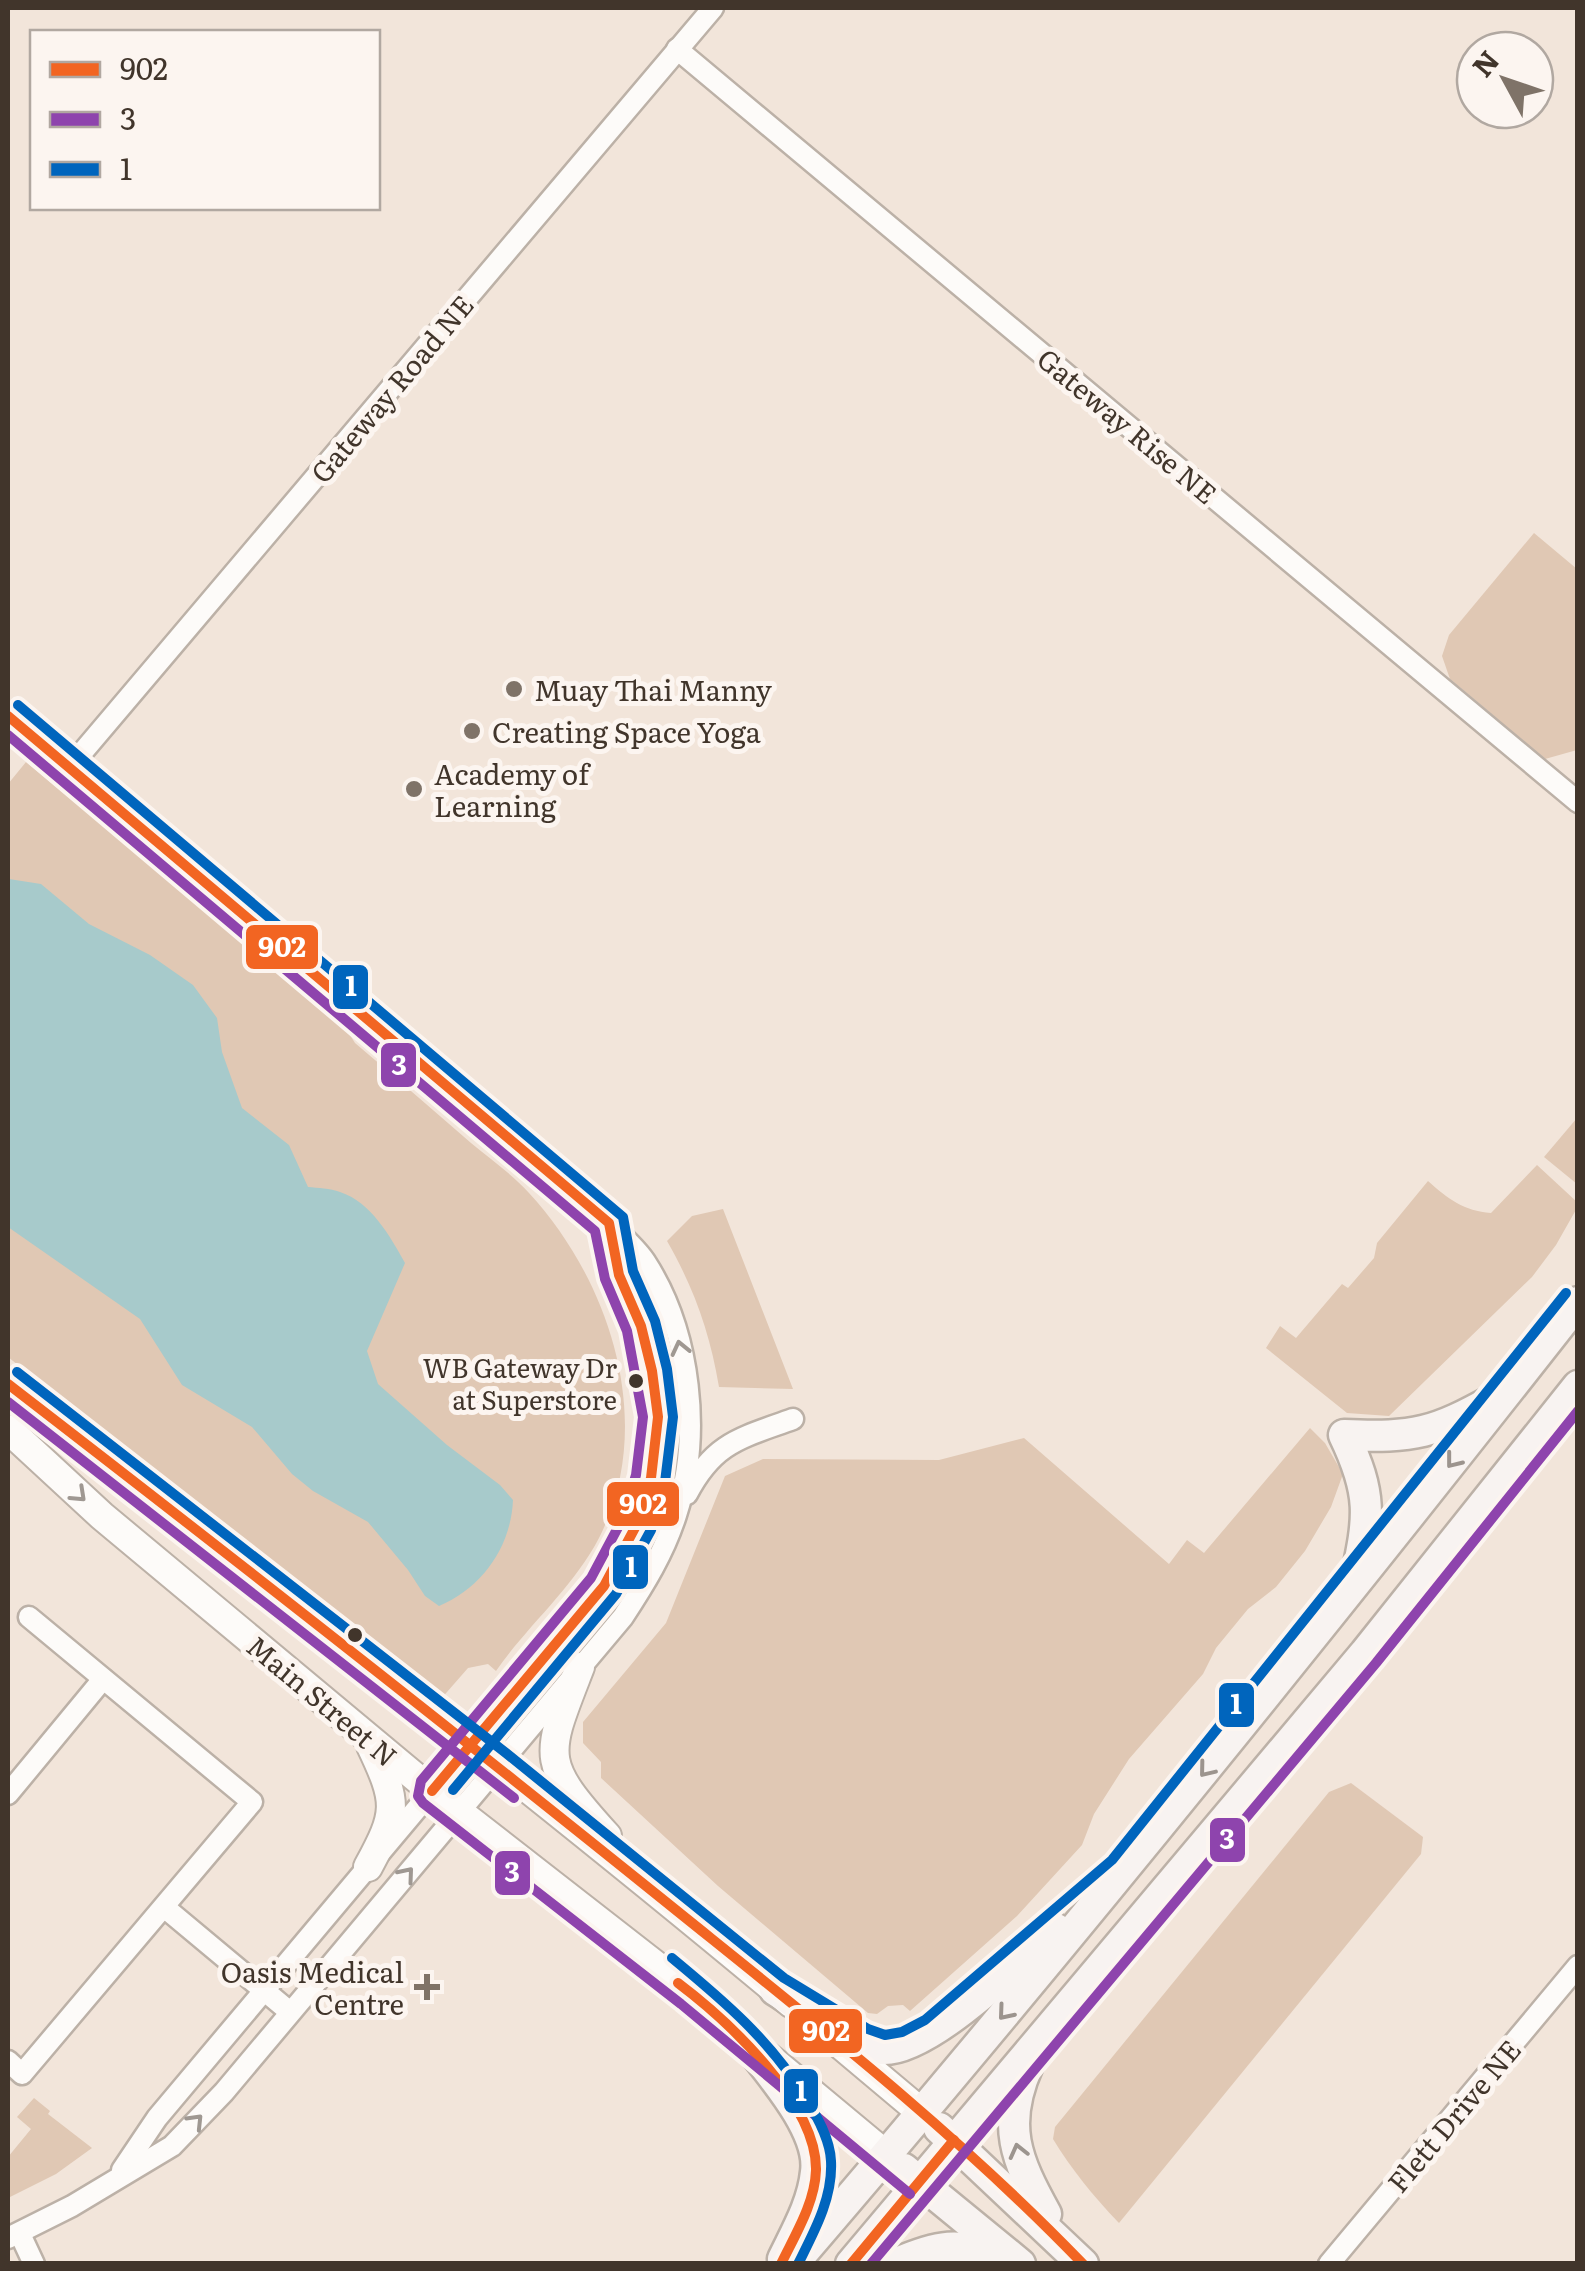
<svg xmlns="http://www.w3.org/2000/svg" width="1585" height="2271" viewBox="0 0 1585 2271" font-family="Literata,serif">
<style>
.green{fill:#e0c8b4}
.water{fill:#a7cacb}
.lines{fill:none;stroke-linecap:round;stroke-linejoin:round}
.minor-casing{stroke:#bcb1a7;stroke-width:25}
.tertiary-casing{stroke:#bcb1a7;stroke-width:32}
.secondary-casing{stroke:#bcb1a7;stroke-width:35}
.minor{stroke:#fdfbf9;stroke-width:20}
.tertiary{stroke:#fdfbf9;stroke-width:28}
.secondary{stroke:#f8f3f1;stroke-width:30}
.bus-1-casing{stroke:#fcf5f0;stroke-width:18}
.bus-2-casing{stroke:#fcf5f0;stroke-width:18}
.bus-3-casing{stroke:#fcf5f0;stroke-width:18}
.bus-1{stroke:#f26522;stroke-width:10}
.bus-2{stroke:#8e44ad;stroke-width:10}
.bus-3{stroke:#0065bd;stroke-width:10}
.oneway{stroke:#9f9892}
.oneway2{stroke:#9c948e}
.poi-dot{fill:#7f7368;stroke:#fcf5f0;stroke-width:4}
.bus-dot{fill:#41352b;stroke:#fcf5f0;stroke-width:4}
.labels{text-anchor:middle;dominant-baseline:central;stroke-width:10;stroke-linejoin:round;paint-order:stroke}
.bus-label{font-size:26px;fill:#41352b;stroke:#fcf5f0;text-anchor:end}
.street-label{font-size:28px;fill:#41352b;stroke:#fcf5f0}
.poi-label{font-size:28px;fill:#41352b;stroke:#fcf5f0;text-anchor:start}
.line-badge{stroke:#fcf5f0;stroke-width:4}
.badge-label{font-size:28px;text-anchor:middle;font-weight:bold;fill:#fff}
</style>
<rect width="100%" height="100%" fill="#f2e5da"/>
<g class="green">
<polygon points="1534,533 1577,569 1577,750 1545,759 1450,679 1442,656 1449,635"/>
<path d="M26,762L326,1010L345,1027L355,1043C394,1076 432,1109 471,1143C490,1159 512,1174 529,1193C611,1282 657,1424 599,1538C573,1588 528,1625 496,1671L488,1664L468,1668L440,1700L8,1357V784Z"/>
<polygon points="1577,1118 1577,1184 1544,1157"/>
<path d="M1537,1165L1577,1202V1208L1556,1245L1532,1277L1389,1416L1347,1413L1266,1348L1280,1326L1296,1338L1342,1284L1348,1288L1374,1258L1377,1243L1428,1181C1448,1199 1464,1211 1491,1213Z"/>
<path d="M723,1209L793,1389L719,1387C710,1333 694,1288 667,1241L692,1216Z"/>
<polygon points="1310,1428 1325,1443 1343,1474 1331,1507 1305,1551 1276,1587 1248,1609 1216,1648 1203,1674 1129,1759 1094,1814 1082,1845 1017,1916 910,2011 903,2005 888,2006 877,2014 868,2013 718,1886 601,1778 601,1762 583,1743 583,1722 666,1623 725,1476 763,1459 939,1460 1024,1438 1169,1564 1187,1540 1204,1553"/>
<path d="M1351,1783L1423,1837L1421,1854L1119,2223C1093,2196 1072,2170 1053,2139L1055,2127L1329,1792Z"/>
<polygon points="34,2098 50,2111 48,2114 92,2148 56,2174 8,2198 8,2157 31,2129 17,2117"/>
</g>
<path class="water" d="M9,879L41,884L89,924L150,955L193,985L217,1018L222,1052L242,1108L289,1145L308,1187C318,1188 330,1188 340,1192C371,1202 390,1236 405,1263L367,1351L378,1384L447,1445L500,1485L513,1500C511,1547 482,1588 439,1606L425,1596L408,1570L368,1522L313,1491L292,1474L252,1427L182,1385L140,1319L8,1227Z"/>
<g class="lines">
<defs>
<g id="minor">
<polyline points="677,49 1578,802"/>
<path d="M8,716L609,1223C621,1236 637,1248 646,1263C691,1333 702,1436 676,1515C664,1553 644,1585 623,1617L224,2092L172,2146L72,2206L8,2238"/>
<polyline points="69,768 713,8"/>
<path d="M687,1494C714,1442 741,1438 793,1419"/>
<polyline points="8,1794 103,1679"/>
<polyline points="164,1907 290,2012"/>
<polyline points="8,2061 22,2074 252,1802 29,1617"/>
<polyline points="122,2170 157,2118 604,1586 637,1524 651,1478 658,1417 641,1326 619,1275 610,1225"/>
<polyline points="20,2234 34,2264"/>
<polyline points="1329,2264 1578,1966"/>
</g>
<g id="tertiary">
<path d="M8,1384C272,1586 536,1790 791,2003"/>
<polyline points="8,1429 102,1516 432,1791 690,1992 886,2155"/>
<path d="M580,1667C545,1757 539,1761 607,1836"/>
<path d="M368,1867C398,1812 398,1803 371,1746"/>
<polyline points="828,2034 922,2113"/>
</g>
<g id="secondary">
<path d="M1356,1579C1369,1517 1373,1495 1344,1435C1415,1438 1434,1433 1495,1399"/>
<path d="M775,1990C803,2007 851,2046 882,2049C927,2053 1021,1959 1056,1929"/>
<path d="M738,2032C764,2067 822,2128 816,2172C813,2203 796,2232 783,2259"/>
<path d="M1028,2065C1001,2125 1016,2160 1046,2214"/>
<polyline points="939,2128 1083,2264"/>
<polyline points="904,2169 1020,2264"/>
<path d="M793,2264C1063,1950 1322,1628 1578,1302"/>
<polyline points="851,2264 1365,1653 1578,1386"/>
<path d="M895,2264C938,2245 958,2242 1003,2257"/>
</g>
</defs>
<use href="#minor" class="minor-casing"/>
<use href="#tertiary" class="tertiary-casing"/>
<use href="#secondary" class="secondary-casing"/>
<use href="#minor" class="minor"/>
<use href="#tertiary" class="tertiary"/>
<use href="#secondary" class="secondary"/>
<defs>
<g id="bus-1">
<polyline points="8,716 609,1223 619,1275 641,1326 652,1371 658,1417 651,1478 637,1524 604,1586 432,1791"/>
<path d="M8,1384C227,1553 445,1724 661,1898C806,2015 953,2129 1083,2264"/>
<path d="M678,1983C727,2020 817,2103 816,2170C815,2203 795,2235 781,2264"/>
<polyline points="851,2264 954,2140"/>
</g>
<g id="bus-2">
<polyline points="8,735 595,1231 605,1279 627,1331 643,1417 636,1475 623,1518 591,1578 421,1781 418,1796 423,1803 681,2004 910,2194"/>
<polyline points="8,1402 514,1798"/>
<polyline points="871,2264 1376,1663 1578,1411"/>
</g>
<g id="bus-3">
<polyline points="18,705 623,1217 633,1271 655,1321 667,1369 673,1417 665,1482 651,1530 616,1594 453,1790"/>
<polyline points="17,1372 506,1753 784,1978 868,2029 885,2035 902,2032 925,2020 1112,1860 1566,1293"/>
<path d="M672,1958C724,2001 770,2040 805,2097C817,2116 830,2139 831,2161C833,2198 814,2232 798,2264"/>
</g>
</defs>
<use href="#bus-1" class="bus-1-casing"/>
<use href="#bus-2" class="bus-2-casing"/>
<use href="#bus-3" class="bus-3-casing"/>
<use href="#bus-1" class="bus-1"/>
<use href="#bus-2" class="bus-2"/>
<use href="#bus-3" class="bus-3"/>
</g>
<defs><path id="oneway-chevron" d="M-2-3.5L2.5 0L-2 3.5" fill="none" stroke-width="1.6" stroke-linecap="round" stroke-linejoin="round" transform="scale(2.5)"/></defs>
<g class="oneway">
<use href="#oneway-chevron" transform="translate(680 1348) rotate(-103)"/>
<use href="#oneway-chevron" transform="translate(79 1495) rotate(43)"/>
<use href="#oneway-chevron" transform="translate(407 1874) rotate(-50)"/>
<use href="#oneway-chevron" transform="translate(196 2121) rotate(-46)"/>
</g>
<g class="oneway2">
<use href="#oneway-chevron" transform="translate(1453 1461) rotate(128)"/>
<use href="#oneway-chevron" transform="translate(1206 1770) rotate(129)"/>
<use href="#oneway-chevron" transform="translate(1005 2013) rotate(130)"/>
<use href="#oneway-chevron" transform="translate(1018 2151) rotate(-104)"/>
</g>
<g class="poi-dot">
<circle cx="514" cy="689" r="10"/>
<circle cx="472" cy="731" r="10"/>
<circle cx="414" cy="789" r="10"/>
<path d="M422 1972h10v10h10v10h-10v10h-10v-10h-10v-10h10z"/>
</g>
<g class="bus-dot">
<circle cx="636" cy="1381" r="9"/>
<circle cx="355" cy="1635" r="9"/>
</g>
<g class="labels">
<g class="bus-label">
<text x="617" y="1366">WB Gateway Dr<tspan x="617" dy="32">at Superstore</tspan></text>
</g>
<g class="street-label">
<text transform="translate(391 388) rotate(-50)">Gateway Road NE</text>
<text transform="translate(1128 425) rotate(40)">Gateway Rise NE</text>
<text transform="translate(323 1700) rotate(40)">Main Street N</text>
<text transform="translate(1453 2115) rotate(-50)">Flett Drive NE</text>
</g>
<g class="poi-label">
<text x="534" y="689">Muay Thai Manny</text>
<text x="492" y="731">Creating Space Yoga</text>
<text x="434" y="773">Academy of<tspan x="434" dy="32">Learning</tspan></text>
<text x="404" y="1971" text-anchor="end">Oasis Medical<tspan x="404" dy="32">Centre</tspan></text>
</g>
</g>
<g class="line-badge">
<rect x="244" y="923" width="76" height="48" rx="10" fill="#f26522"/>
<rect x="331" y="963" width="39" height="48" rx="10" fill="#0065bd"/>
<rect x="379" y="1041" width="39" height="48" rx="10" fill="#8e44ad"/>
<rect x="605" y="1480" width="76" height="48" rx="10" fill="#f26522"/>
<rect x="611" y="1543" width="39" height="48" rx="10" fill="#0065bd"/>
<rect x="1217" y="1681" width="39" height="48" rx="10" fill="#0065bd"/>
<rect x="1208" y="1816" width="39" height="48" rx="10" fill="#8e44ad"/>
<rect x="493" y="1849" width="39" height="48" rx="10" fill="#8e44ad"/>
<rect x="787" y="2007" width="77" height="48" rx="10" fill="#f26522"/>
<rect x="782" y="2067" width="38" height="48" rx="10" fill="#0065bd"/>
</g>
<g class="badge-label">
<text x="282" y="957">902</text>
<text x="351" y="996">1</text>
<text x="399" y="1075">3</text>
<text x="643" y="1514">902</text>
<text x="631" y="1577">1</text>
<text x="1236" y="1714">1</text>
<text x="1227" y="1849">3</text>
<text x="512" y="1882">3</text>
<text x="826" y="2041">902</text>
<text x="801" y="2101">1</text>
</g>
<rect width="1585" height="2271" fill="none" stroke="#41352b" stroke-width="20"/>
<rect x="30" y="30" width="350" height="180" fill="#fcf5f0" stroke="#b1a8a1" stroke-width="2.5"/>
<rect x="50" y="62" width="50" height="15" fill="#f26522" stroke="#b1a8a1" stroke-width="2.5"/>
<text x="120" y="80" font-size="30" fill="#41352b">902</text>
<rect x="50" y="112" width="50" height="15" fill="#8e44ad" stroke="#b1a8a1" stroke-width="2.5"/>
<text x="120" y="130" font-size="30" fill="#41352b">3</text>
<rect x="50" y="162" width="50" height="15" fill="#0065bd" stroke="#b1a8a1" stroke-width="2.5"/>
<text x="120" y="180" font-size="30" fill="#41352b">1</text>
<g transform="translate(1505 80) rotate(310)"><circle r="48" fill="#fcf5f0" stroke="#b1a8a1" stroke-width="2.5"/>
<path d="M0-8L18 38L0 25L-18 38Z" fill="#7f7368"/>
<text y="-15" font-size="28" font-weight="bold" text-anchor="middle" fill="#41352b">N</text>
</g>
</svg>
